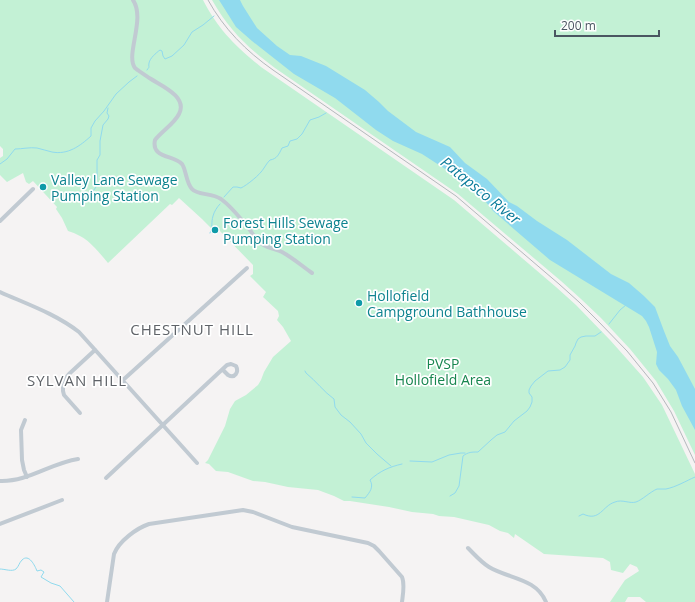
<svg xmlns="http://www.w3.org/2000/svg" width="695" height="602" viewBox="0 0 695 602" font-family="'Open Sans',sans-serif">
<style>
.green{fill:#c3f1d5}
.water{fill:#90daee}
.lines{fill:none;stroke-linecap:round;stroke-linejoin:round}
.stream{stroke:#90daee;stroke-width:1}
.minor{stroke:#c1cad2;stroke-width:4}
.rail{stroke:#b5b8bd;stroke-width:1}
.culture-dot{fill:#0f9aa8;stroke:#fff;stroke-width:1.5}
.labels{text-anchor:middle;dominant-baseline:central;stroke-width:3.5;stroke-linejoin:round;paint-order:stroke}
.culture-label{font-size:14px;fill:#0d838f;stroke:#fff;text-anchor:start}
.park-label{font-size:14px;fill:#17864f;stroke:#fff}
.water-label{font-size:15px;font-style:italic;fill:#0c7c9b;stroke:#fff}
.neighbourhood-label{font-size:15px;letter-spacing:1px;fill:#5f6368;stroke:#fff}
</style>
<rect width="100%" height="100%" fill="#f5f3f3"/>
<g class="green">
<path d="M0,0H203C218,29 235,46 261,67L454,200L556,287L576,305L610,340L643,377L662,405L695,474V602H646L640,597H628L625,602H610L625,580L639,571L637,567L630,564L623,573L611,570L610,562L603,558L544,554L515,534L514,538L508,533L500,531L489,525L454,517L439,516L433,514L412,512L389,507L350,501H344L334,496L318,490L288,487L265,482L253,481L228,472L216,471L209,464L205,463L208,460L225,426L230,409L235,401L246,395L258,385L261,380L264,372L273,357L291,341L283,327L277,320L279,316L278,311L263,297L266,292L250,276L253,274V265L218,229L215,228H211L202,219L179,198L172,205L170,204L108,263C95,248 88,237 68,231L62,218L56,209L57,207L33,181L29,184L26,182L23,173L7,182L0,175V158L3,156V149L0,146Z"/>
<path d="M212,0H695V455L674,411L656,381L630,349L601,318L581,299L561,281L458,194L275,68C248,48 229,30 212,0Z"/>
</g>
<polygon class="water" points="219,0 240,0 243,6 257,28 277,46 290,55 301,56 326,66 365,90 379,102 388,111 416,132 450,147 465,163 487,179 509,202 517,206 537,221 567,240 611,274 629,283 644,296 655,307 664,331 670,346 678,357 695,389 695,430 682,406 676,390 668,379 659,370 656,364 657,352 649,327 646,321 642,316 550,260 493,211 478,192 453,174 422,154 393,141 376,130 335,98 294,74 252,41 236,27"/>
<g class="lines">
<g class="stream">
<path d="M147,70C151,64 148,70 149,63C150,58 156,53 160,50L162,51L163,56L165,59L172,56L184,45L192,32L203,25L214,16"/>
<path d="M0,164L7,159L15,149C22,149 30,147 37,148C42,149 47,151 52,152C68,155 80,146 91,136V128L95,121L104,111L116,94L129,82L137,76"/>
<polyline points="91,197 91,194 96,187 97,177 97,160 100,155 100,141 103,125 108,119 109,116 107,113 108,108"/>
<path d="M224,197L233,187H237L241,188C247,185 260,175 264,168C266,165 267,163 270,160C277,159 279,154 282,148L288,146L290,141L297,139L302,134L310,120L319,117L326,113"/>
<path d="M210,233C213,226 211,223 213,216C214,212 217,207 220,204"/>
<polyline points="609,324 620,310 626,305"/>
<path d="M305,371L306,373C316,381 324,392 334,399L335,407L341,415L350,422L361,434L366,443L377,454L391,466"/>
<polyline points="410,461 432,462 449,455 461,453 465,453"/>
<path d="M450,496L455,493L459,486L463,456C468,452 472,452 478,452L491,440L497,435L505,432L514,421L527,411L530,407L532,402V397L529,393V390L531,386L535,381L548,371L560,370L565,367L570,360V355L575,346L576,343L578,339L581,337L586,336H595L601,332"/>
<path d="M352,497L365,498C370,492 374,487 370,480C380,471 389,467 402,464"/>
<path d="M579,516L583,514C600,522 602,506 615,502C622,499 630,504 636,502C642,500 650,492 657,489C660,489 663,489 666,489C676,487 686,481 695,477"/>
<path d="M0,569C5,569 12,572 16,569C19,566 19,563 22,560C29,553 35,566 37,571L41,570L44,572L41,577L51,583L60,586L74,602"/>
</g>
<g class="minor">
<path d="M133,0C146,19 125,55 135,68C140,72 145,75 151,79C162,86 188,97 179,114C174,124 162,131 155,140C151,158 173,155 182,164C186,169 186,183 192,189C197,195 212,193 221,199C232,207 241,219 250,230C253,235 257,240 262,244C268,248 275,249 282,252C293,258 302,266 312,273"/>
<polyline points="0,221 33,189"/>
<path d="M0,292C27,304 56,314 79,332L197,463"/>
<polyline points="123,380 247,268"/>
<polyline points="80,413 64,395 63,391 63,382 69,374 95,350"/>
<polyline points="25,420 21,430 22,460 24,470 27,477"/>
<path d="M106,478L227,365L231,364L236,366C239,372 235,379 228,375C227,374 224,371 223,370"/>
<path d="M0,481C28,482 51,463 78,459"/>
<polyline points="0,524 62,500"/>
<path d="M468,548C475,555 481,562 489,567C509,579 536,578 546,602"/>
<path d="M107,602L114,554C119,541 137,528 149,524L243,510L253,512L292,527L368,543L374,546L379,551L402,577C405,584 403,594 402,602"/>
</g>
<path class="rail" d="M208,0C224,29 246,51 273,70L456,196L559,284L579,302L598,321L627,351L653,383L671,412L695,463"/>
</g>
<g class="culture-dot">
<circle cx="43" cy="187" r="4"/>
<circle cx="215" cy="230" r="4"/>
<circle cx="359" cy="303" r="4"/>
</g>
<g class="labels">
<g class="culture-label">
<text x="51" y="179">Valley Lane Sewage<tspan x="51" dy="16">Pumping Station</tspan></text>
<text x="223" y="222">Forest Hills Sewage<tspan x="223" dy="16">Pumping Station</tspan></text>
<text x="367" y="295">Hollofield<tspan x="367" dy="16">Campground Bathhouse</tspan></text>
</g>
<g class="park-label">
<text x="443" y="363">PVSP<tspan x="443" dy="16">Hollofield Area</tspan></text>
</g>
<g class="water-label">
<text transform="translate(481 190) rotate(39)">Patapsco River</text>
</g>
<g class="neighbourhood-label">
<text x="192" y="329">CHESTNUT HILL</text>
<text x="77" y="380">SYLVAN HILL</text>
</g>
</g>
<path d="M555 30v6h104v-6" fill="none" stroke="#4a5661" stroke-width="2"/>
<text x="561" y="30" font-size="12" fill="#4a5661" stroke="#ffffff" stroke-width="3" paint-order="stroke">200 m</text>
</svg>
